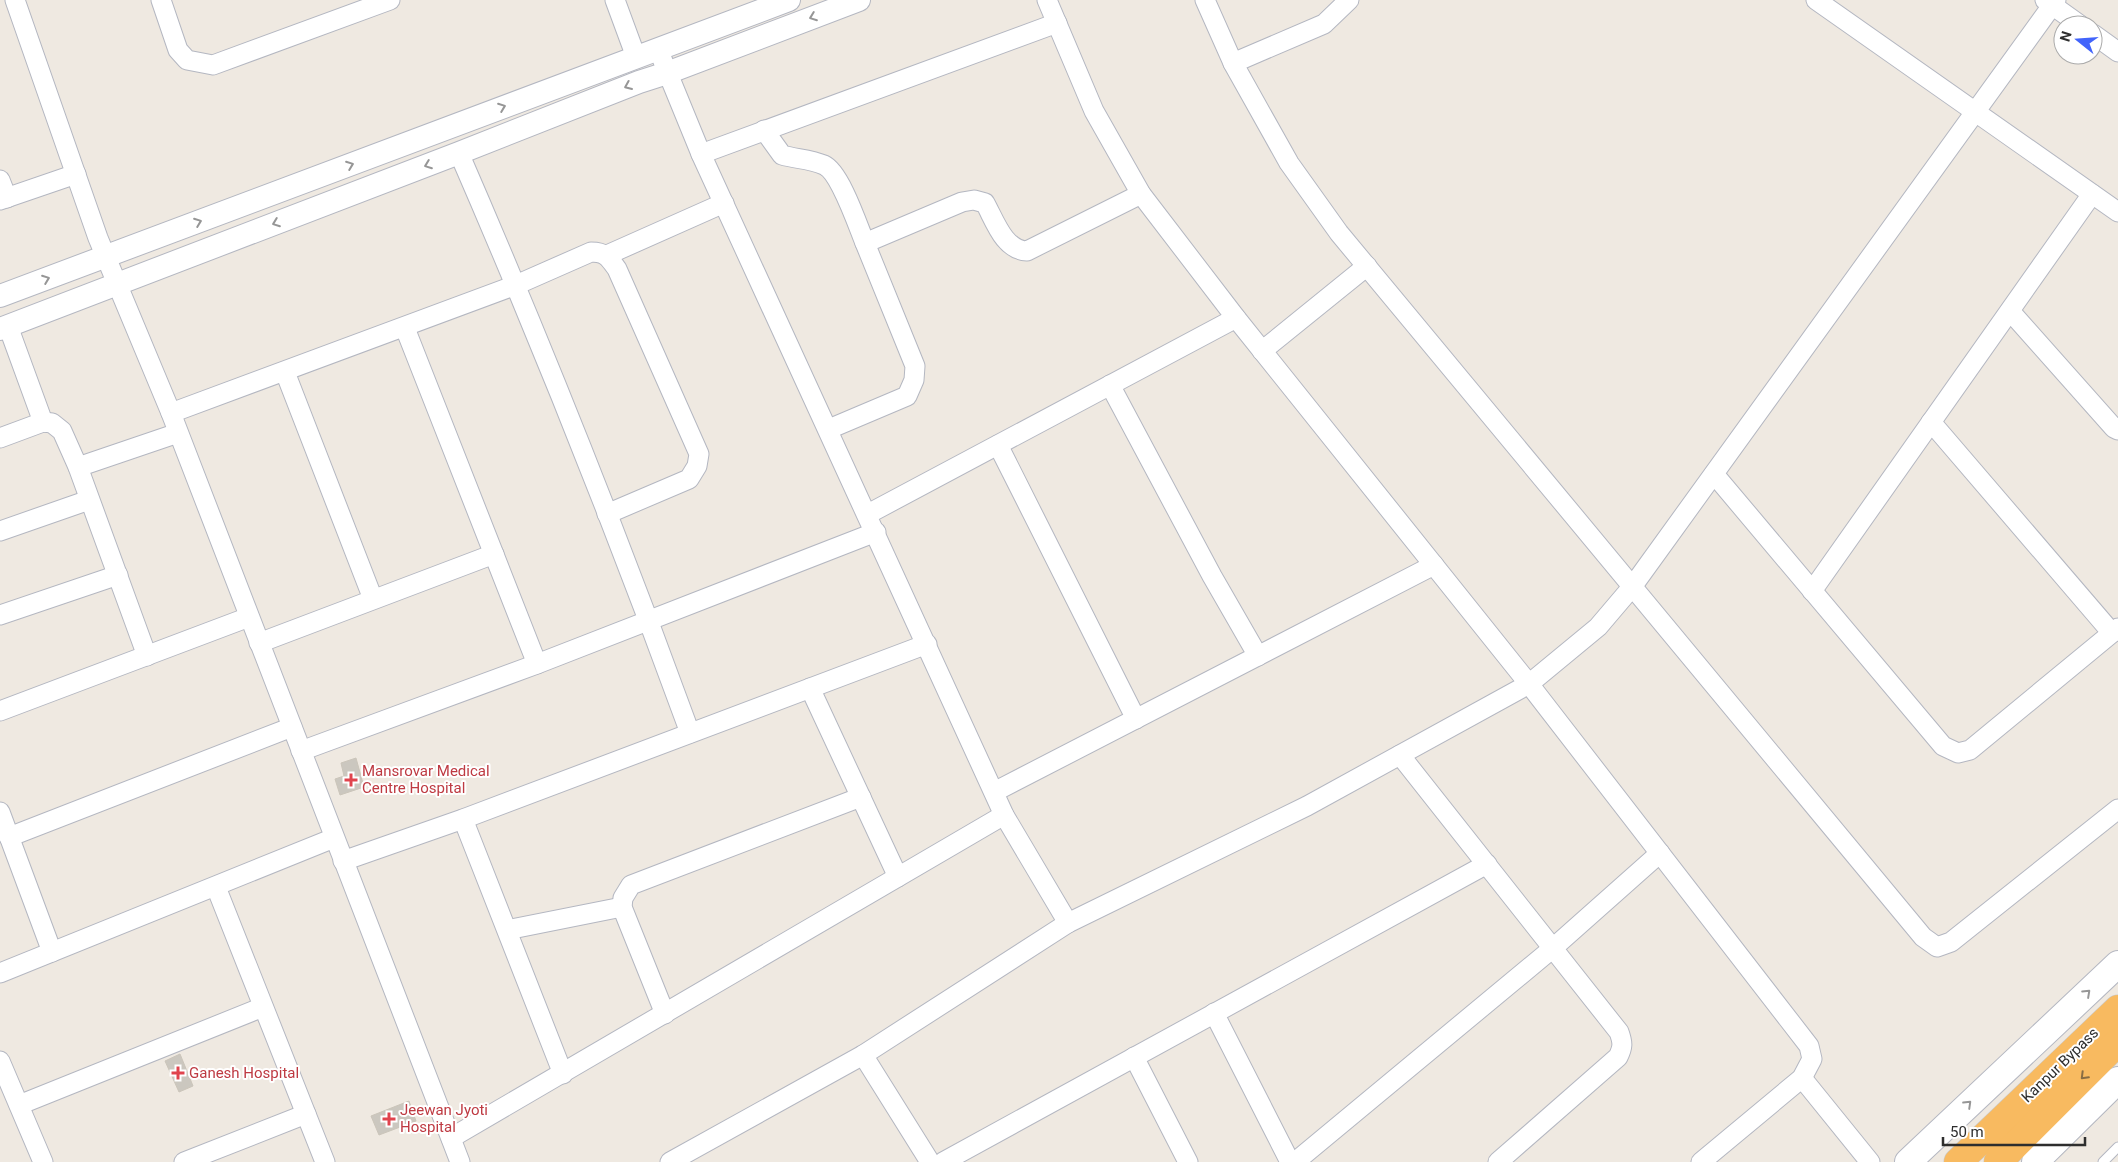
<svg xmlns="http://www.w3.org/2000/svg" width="2118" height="1162" viewBox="0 0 2118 1162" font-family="Roboto,sans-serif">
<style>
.building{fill:#cbc7bf;stroke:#cbc5ba}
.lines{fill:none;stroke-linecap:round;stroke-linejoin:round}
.service-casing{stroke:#b4b7c1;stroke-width:11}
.minor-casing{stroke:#b4b7c1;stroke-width:21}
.tertiary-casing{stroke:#b4b7c1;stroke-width:24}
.secondary-casing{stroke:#b4b7c1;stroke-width:28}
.trunk-casing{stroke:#c9c9c9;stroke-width:29}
.service{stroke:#fff;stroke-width:9}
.minor{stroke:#fff;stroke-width:19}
.tertiary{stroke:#fff;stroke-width:22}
.secondary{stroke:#fff;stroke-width:26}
.trunk{stroke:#f8ba60;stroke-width:28}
.oneway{stroke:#969696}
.oneway2{stroke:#896d44}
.health-dot{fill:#e0444e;stroke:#fff;stroke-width:2}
.labels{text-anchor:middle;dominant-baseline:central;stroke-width:4;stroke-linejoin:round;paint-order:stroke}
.health-label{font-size:15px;fill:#be3a42;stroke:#fff;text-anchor:start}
.street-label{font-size:15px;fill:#2e2e2e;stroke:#fff}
</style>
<rect width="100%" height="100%" fill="#efe9e1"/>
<g class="building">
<polygon points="356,758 364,787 340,795 335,779 344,776 341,763"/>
<polygon points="180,1054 193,1086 179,1092 165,1061"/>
<polygon points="409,1101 416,1121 379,1135 371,1116"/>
</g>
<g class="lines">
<defs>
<polyline id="service" points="2103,1162 2118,1147"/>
<g id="minor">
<polyline points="15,0 98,238 171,413 460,1162"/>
<polyline points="161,0 178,50 187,60 213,65 390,0"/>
<polyline points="615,0 636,57"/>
<polyline points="1047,0 1094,111 1141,194 1236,318 1529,684 1809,1046 1812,1059 1802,1078 1701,1162"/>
<polyline points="1205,0 1233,63 1289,163 1339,233 1923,937 1937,947 1951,942 2118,809"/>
<polyline points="1816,0 2118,212"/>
<polyline points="2045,0 2080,25"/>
<polyline points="2093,34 2118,52"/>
<polyline points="658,49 701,154 1004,815 1068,923"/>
<polyline points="1233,63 1324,24 1349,0"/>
<path d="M764,130L782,155C796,159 810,159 824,165C840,172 858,226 865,243L962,202L974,200L985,203C995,221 1004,250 1027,251L1141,194"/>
<path d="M459,153C542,344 619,538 690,733"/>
<polyline points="701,154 1057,23"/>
<polyline points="0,180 7,198"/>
<polyline points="0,200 76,174"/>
<polyline points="607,255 724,203"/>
<polyline points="2010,311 2114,428 2118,430"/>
<polyline points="8,326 43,422"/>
<polyline points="405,328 537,664"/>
<polyline points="1262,351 1367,266"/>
<polyline points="285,372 373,599"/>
<polyline points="1110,385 1212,576 1258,656"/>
<path d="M171,413L516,285L591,252C606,252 609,258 617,269L699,454L697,466L689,479L607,514"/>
<polyline points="1931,422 2112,633"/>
<polyline points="829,429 907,396 914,380 915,366 865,243"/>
<polyline points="0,438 43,422 52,423 62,431 78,467 147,656"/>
<polyline points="998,445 1136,719"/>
<polyline points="78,467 178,433"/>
<polyline points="1714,474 1943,746 1958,753 1970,750 2118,628"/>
<polyline points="868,514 1236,318"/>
<polyline points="0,531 89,500"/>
<polyline points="1812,591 2092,194"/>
<polyline points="0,615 118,575"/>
<polyline points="259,643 494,554"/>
<polyline points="810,688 898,877"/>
<polyline points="0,711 249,617"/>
<polyline points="301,751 537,664 876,532"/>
<path d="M1400,755L1619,1032C1623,1043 1623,1047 1618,1057L1498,1162"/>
<polyline points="994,792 1434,565"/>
<polyline points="0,812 52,952"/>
<polyline points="463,819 563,1074"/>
<polyline points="9,837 292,727"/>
<polyline points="343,861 463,819 927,644"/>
<polyline points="216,887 325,1162"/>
<polyline points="507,930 622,907"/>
<polyline points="0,973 334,838"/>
<polyline points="1214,1013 1290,1162"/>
<polyline points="665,1014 622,907 623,898 631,885 861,797"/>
<polyline points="863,1055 930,1162"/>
<polyline points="1134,1057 1188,1162"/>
<polyline points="0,1061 43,1162"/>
<polyline points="1802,1078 1870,1162"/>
<polyline points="19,1105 263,1007"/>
<polyline points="451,1138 1004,815"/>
<polyline points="184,1162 306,1114"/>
<polyline points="670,1162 863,1055 1068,923 1307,806 1529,684 1598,627 1632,587 2056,0"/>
<polyline points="943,1162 1487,864"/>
<polyline points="1295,1162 1553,948 1660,853"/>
</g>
<g id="tertiary">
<polyline points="0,296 789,0"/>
<polyline points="0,329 459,153 639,82 667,73 859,0"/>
</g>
<g id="secondary">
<polyline points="1908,1162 2118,964"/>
<polyline points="2035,1162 2118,1080"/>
</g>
<g id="trunk">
<polyline points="1958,1162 2118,1009"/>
<polyline points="1998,1162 2118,1042"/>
</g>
</defs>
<use href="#service" class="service-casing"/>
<use href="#minor" class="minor-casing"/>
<use href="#tertiary" class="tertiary-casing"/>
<use href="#secondary" class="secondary-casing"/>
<use href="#trunk" class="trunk-casing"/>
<use href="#service" class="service"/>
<use href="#minor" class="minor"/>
<use href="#tertiary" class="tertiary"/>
<use href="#secondary" class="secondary"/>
<use href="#trunk" class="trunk"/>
</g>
<defs><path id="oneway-chevron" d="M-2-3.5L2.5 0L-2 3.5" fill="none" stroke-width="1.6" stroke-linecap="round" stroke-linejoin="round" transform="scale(1.25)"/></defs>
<g class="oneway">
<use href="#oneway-chevron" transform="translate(813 17) rotate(159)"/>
<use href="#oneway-chevron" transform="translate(628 86) rotate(157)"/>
<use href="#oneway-chevron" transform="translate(502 107) rotate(-21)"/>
<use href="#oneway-chevron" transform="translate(350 165) rotate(-21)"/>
<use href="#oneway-chevron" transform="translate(428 165) rotate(159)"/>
<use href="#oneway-chevron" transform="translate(198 222) rotate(-21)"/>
<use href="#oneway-chevron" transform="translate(276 223) rotate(159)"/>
<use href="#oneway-chevron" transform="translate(46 279) rotate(-21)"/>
<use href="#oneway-chevron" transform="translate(2087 993) rotate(-43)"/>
<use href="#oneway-chevron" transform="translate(1968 1104) rotate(-44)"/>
</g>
<use class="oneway2" href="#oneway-chevron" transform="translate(2084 1076) rotate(135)"/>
<g class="health-dot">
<path d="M348.5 772.5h5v5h5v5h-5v5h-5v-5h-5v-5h5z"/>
<path d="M175.5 1065.5h5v5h5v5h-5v5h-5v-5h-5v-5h5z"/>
<path d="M386.5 1111.5h5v5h5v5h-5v5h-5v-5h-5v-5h5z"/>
</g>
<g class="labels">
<g class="health-label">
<text x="362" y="771">Mansrovar Medical<tspan x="362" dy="17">Centre Hospital</tspan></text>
<text x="189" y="1073">Ganesh Hospital</text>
<text x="400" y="1110">Jeewan Jyoti<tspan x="400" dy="17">Hospital</tspan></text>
</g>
<g class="street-label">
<text transform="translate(2060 1065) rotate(-44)">Kanpur Bypass</text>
</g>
</g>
<g transform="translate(2078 40) rotate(287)"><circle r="24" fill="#ffffff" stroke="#ababab"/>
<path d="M0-4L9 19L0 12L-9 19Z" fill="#4264fb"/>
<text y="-8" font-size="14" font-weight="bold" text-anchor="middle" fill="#2e2e2e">N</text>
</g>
<path d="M1943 1137v8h142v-8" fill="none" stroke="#2e2e2e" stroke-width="2.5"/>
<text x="1950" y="1137" font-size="15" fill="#2e2e2e" stroke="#ffffff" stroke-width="4" paint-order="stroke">50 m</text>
</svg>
